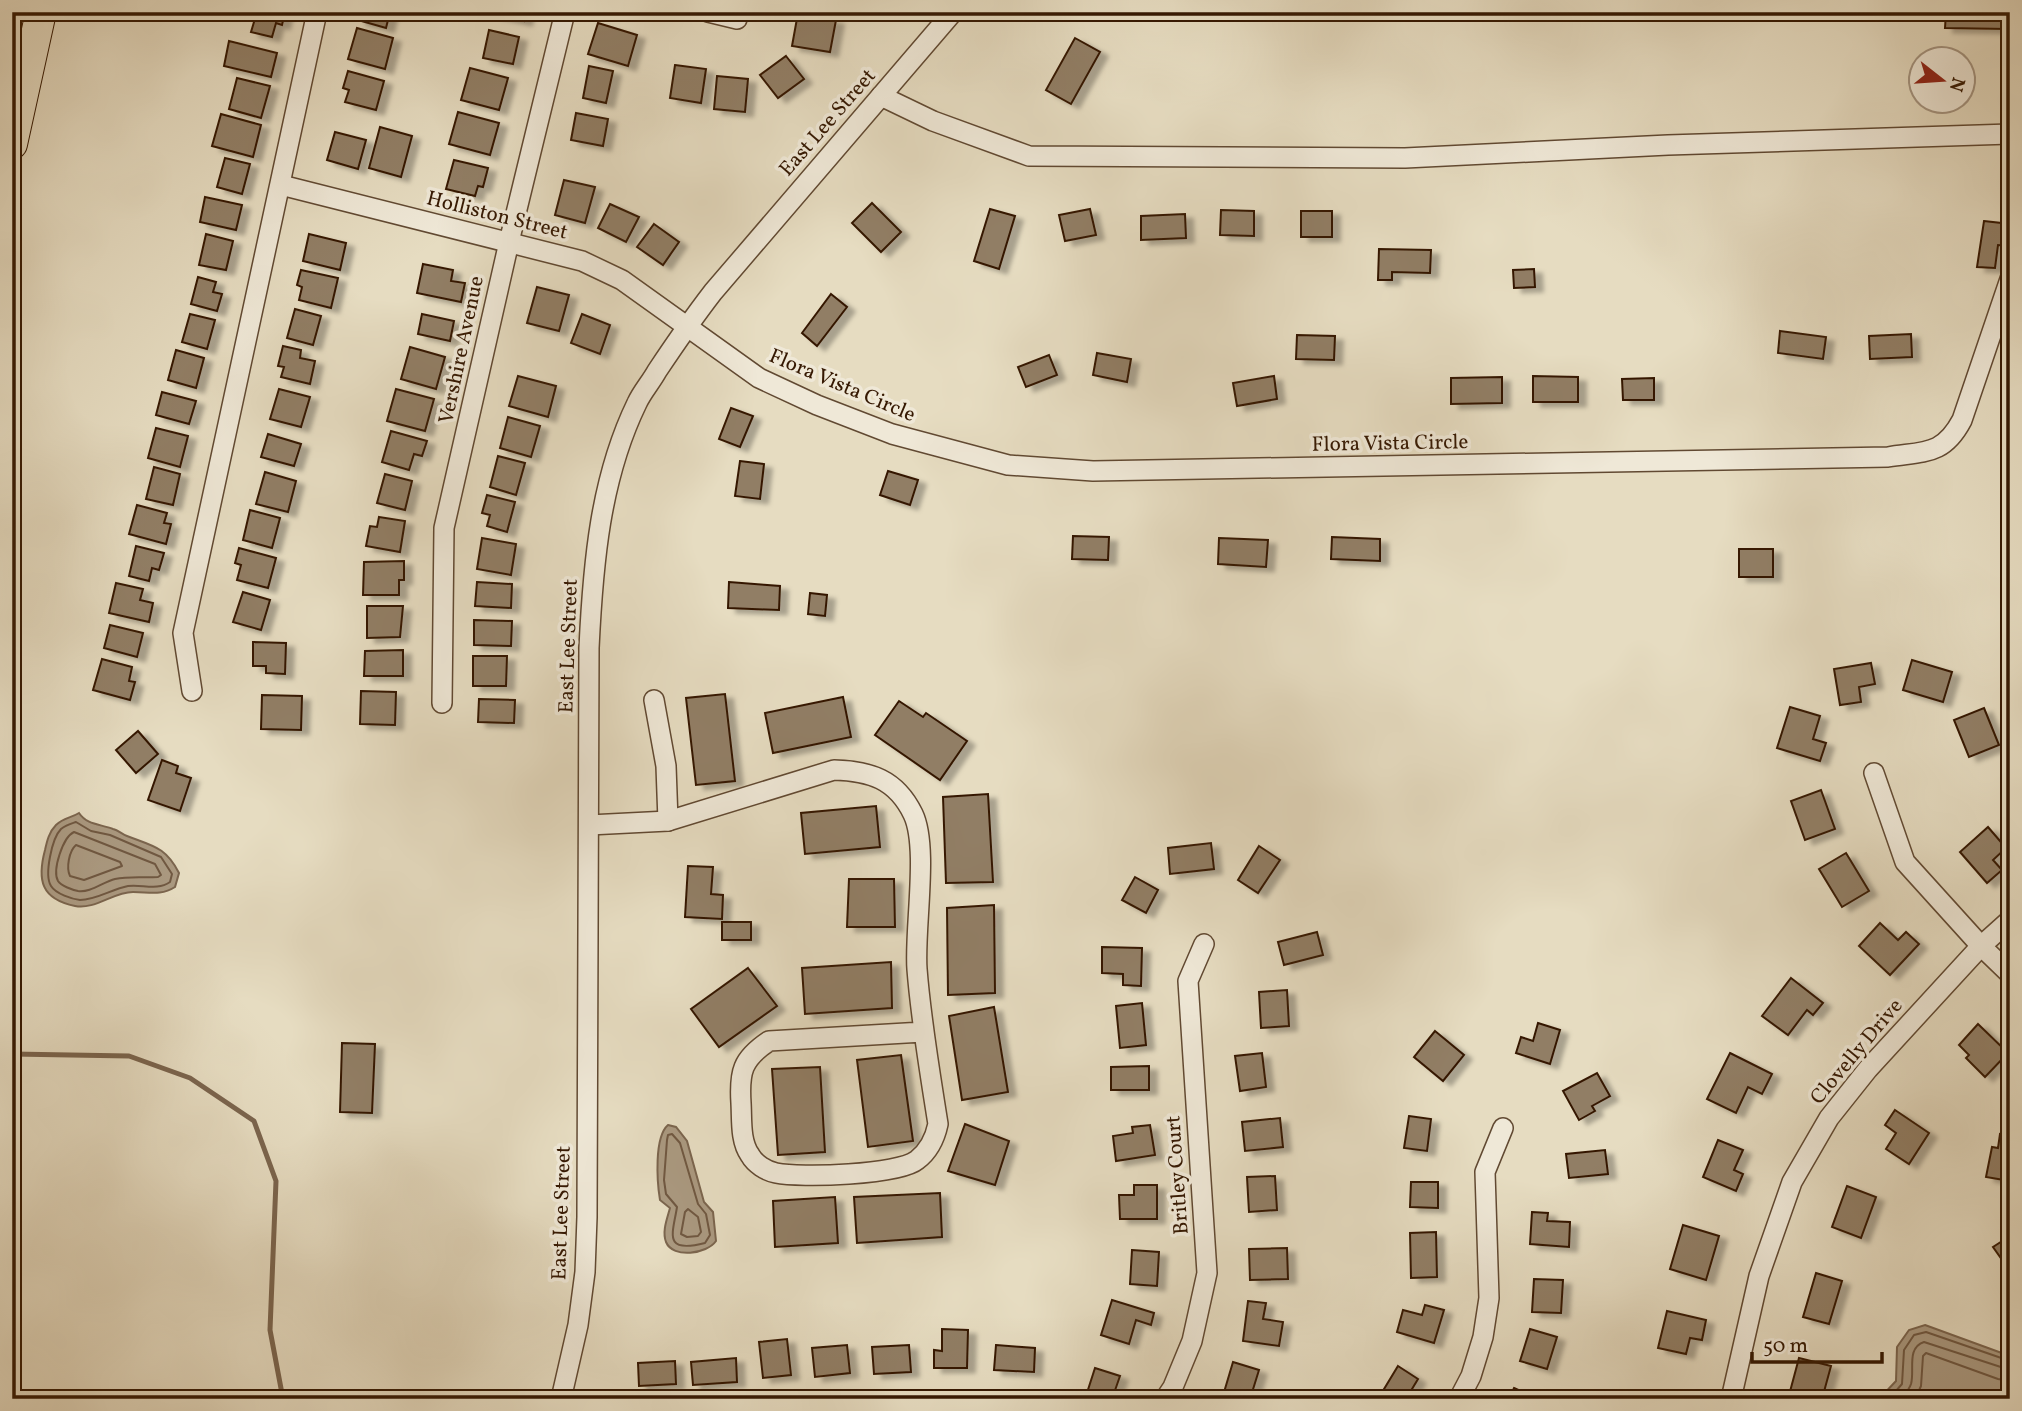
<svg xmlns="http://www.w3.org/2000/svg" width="2022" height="1411" viewBox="0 0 2022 1411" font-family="Vollkorn,serif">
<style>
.water{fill:#aa9980;stroke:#7b654e;stroke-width:2}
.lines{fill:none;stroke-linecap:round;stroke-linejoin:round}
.shore{stroke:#705841;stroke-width:2}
.stream{stroke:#7b654e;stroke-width:5}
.building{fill:#917e65;stroke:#351802;stroke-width:2;filter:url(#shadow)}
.minor-casing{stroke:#614932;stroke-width:22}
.highway-casing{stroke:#351802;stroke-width:32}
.minor{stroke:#efe8d7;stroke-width:19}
.highway{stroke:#e6dcc1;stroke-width:30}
.labels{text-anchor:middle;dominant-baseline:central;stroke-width:7;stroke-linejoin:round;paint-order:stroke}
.street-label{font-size:21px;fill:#351802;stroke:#efe8d7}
</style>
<defs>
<filter id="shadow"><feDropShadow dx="8" dy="4.5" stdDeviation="2" flood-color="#0004"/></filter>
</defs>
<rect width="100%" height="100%" fill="#e6dcc1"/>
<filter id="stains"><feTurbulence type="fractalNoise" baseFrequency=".00286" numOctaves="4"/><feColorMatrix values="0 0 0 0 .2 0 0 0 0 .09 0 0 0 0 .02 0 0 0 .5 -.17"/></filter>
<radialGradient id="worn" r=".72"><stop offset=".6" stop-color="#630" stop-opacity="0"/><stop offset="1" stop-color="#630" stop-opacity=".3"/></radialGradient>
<g class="water">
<path d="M79,813C87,825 100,824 113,829C118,830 122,834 127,836C153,846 166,847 179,873L175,887C161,896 149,892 133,892C113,892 95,910 75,906C41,899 37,880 45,850C47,841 49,832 56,825C63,818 71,818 79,813Z"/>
<path d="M668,1125L676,1127L687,1141L704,1202L713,1212L716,1241C707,1254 673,1259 666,1242C662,1231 667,1219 670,1208L660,1200C657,1182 654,1137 668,1125Z"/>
<polygon points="1925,1325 2010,1356 2010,1399 1879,1399 1896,1381 1897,1347 1909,1330"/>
</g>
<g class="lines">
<g class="shore">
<path d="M76,822L91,831L110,835L161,857L172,874L170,882C157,891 142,884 128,886C112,889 96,900 80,900C72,899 56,894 51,886C44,875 52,838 61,829C66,825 70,824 76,822Z"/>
<path d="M74,832L155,864L161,875L158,877C143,878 129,876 115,879C103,882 90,893 78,891C73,890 61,886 58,881C52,870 63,837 74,832Z"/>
<path d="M76,845L120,862L122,866L84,880L70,876C66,868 69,851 76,845Z"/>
<path d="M672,1134L680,1143L698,1204L706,1214L710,1235L705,1243C662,1254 673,1233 677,1207L666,1194L664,1180L667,1140L668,1135Z"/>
<polygon points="688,1209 698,1217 701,1232 698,1236 687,1237 681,1234 685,1212"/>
<polyline points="1889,1399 1902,1384 1904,1350 1914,1335 1926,1332 2010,1361"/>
<path d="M1901,1399C1905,1394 1909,1390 1911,1384C1915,1370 1906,1348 1924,1342L2010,1370"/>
<polyline points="1915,1399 1921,1386 1923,1356 1926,1353 1998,1379 2010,1381"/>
</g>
<polyline class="stream" points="12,1054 129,1056 190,1078 254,1121 276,1181 270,1330 283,1399"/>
</g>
<g class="building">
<polygon points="257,12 285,12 282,25 276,23 272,37 251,32"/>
<polygon points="360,12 390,12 386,28 358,20"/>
<polygon points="495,12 526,12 524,21 494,14"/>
<polygon points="1946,12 2009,12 2008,29 1945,28"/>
<polygon points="798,13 836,20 830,52 792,46"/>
<polygon points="598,23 637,35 628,66 588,54"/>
<polygon points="357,28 393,38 385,69 348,59"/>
<polygon points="489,30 519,37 513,64 483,58"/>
<polygon points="1075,38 1100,52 1071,104 1046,90"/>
<polygon points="229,41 277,53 271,77 224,66"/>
<polygon points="786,56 804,79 778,98 760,75"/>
<polygon points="675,65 706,69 701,103 670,98"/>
<polygon points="589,66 613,71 606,103 583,98"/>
<polygon points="470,68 508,78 499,110 461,100"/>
<polygon points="348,71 384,81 376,110 345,102 349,90 343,88"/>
<polygon points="717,76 748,79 745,112 714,109"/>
<polygon points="237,78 270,86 261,118 229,109"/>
<polygon points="458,112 499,123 490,155 449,144"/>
<polygon points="576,113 608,119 603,146 571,140"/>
<polygon points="221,114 261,125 253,157 212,146"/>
<polygon points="380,127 412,136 401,177 369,168"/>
<polygon points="335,132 366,140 358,169 327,160"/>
<polygon points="225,158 250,164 242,194 217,187"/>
<polygon points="454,160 488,168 483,187 478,186 475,196 446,189"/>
<polygon points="564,180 595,187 585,223 555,215"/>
<polygon points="205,197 242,205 236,230 200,222"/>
<polygon points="872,203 901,232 881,252 852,223"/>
<polygon points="610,204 639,217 626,242 598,228"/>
<polygon points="990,209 1015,216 999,269 974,261"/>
<polygon points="1090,209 1096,235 1065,241 1059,215"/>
<polygon points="1221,210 1254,211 1254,236 1220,235"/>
<rect x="1301" y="211" width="31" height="26"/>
<polygon points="1185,214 1186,238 1141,240 1141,216"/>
<polygon points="1984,221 2010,224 2010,246 1998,245 1995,268 1977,267"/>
<polygon points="654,224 679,242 663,265 637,247"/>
<polygon points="206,234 233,241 226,270 199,265"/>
<polygon points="309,234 346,243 340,270 303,261"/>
<polygon points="1379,249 1431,250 1430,273 1392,272 1392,280 1378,280"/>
<polygon points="423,264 453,270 451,281 465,283 461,302 417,293"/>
<polygon points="1534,269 1535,287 1514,288 1513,270"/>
<polygon points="301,270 338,278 331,308 299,300 302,287 297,285"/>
<polygon points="198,277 216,282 213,292 222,294 217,311 191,304"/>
<polygon points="537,287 569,295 559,331 527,323"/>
<polygon points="831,294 847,307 817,346 802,333"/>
<polygon points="295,309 321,316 313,345 287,338"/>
<polygon points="190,314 215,320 207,349 182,342"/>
<polygon points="422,314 454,321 450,341 418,334"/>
<polygon points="582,314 610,325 600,354 571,343"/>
<polygon points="1780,331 1826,337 1823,359 1778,353"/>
<polygon points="1911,334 1912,357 1870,359 1869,336"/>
<polygon points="1297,335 1335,336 1334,360 1296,359"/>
<polygon points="283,346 301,350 300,358 315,361 310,384 281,377 284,367 278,366"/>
<polygon points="410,347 445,357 436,389 401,379"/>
<polygon points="176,350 204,358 196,388 168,380"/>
<polygon points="1097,353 1131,359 1127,382 1093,375"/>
<polygon points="1049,355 1057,375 1026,387 1018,367"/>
<polygon points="518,376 556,386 548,417 509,406"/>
<polygon points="1274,376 1277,399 1237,406 1233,383"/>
<polygon points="1533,376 1578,377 1578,402 1533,402"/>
<polygon points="1502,377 1502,403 1451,404 1451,378"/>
<polygon points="1654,378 1654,400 1623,400 1622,379"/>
<polygon points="279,389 310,397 301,427 270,419"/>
<polygon points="396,389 434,399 425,431 387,421"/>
<polygon points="162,392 196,401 189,424 156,415"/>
<polygon points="731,408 753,416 740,447 719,439"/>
<polygon points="508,417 540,426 531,457 500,448"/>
<polygon points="156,428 188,436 180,467 148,458"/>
<polygon points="391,431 427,441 422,456 414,454 409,470 382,462"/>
<polygon points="268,434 301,444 294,466 261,457"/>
<polygon points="498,456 525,463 516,495 490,487"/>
<polygon points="740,461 764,464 760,499 735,496"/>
<polygon points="154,467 180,474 173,505 146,499"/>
<polygon points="888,471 918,480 910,505 880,495"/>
<polygon points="265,472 296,481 288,512 256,504"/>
<polygon points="385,474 412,481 405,510 377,503"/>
<polygon points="487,495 515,502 507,532 487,526 490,515 482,513"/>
<polygon points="137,505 167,513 164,523 171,524 166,544 129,534"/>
<polygon points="250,510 280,518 272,548 243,540"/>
<polygon points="379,517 405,521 400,552 366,546 370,526 377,527"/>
<polygon points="1073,536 1109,537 1108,560 1072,559"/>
<polygon points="1332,537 1380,539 1380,561 1331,559"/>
<polygon points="482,538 516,544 511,575 477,569"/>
<polygon points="1219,538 1268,540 1266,567 1218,564"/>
<polygon points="136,546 164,553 159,570 152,568 149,581 129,576"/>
<polygon points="239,548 276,558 268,588 237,580 241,565 235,563"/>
<rect x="1739" y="549" width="34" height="28"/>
<polygon points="404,561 404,580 399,580 399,595 363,595 364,562"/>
<polygon points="477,582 512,584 511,608 475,606"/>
<polygon points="729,582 780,586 779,610 728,608"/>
<polygon points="116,583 143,589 140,600 153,603 149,622 109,613"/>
<polygon points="243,592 270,600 261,630 233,622"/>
<polygon points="810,593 827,595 825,616 808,614"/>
<polygon points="367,606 403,606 400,637 367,638"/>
<polygon points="474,620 512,621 511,646 474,645"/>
<polygon points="110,625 143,633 137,657 104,648"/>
<polygon points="253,642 286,643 285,674 266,673 266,666 253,666"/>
<polygon points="403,650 403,676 364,676 365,651"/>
<polygon points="473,656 507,656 506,686 473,686"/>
<polygon points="102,659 132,667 129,681 135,682 130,700 93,690"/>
<polygon points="1912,660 1952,672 1943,702 1903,690"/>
<polygon points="1871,663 1875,684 1859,687 1861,702 1840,705 1834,669"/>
<polygon points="361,691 396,692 395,725 360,724"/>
<polygon points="725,694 735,781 696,785 686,698"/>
<polygon points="262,695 302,696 301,730 261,729"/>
<polygon points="843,697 851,737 773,753 765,713"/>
<polygon points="479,699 515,700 514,723 478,722"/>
<polygon points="899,701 923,717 926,713 967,741 940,780 875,735"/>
<polygon points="1790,707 1820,716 1813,739 1826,743 1820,761 1777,748"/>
<polygon points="1984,708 1999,745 1969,757 1954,720"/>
<polygon points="138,731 158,754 136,773 116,750"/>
<polygon points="162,760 178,766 176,773 191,778 180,811 148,800"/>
<polygon points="1821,790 1835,829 1805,840 1791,801"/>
<polygon points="988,794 993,882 946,883 943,797"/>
<polygon points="876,806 880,847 805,854 801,813"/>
<polygon points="1988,827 2006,848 1993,860 2002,870 1987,883 1960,852"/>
<polygon points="1211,843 1214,869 1170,874 1168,848"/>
<polygon points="1259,846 1280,860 1258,893 1238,880"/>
<polygon points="1846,853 1869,891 1842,907 1819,869"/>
<polygon points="688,866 713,867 711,894 723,895 722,919 685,917"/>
<polygon points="1135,877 1158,890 1146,913 1122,900"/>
<polygon points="849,879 894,879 895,927 847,927"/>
<polygon points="994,905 995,993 948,995 947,908"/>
<rect x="722" y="922" width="29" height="18"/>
<polygon points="1880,923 1898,940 1906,932 1919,944 1890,975 1859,946"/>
<polygon points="1317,932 1323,955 1284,965 1278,942"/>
<polygon points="1102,947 1142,948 1141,986 1123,985 1123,974 1102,973"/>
<polygon points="891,962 892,1008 805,1014 802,968"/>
<polygon points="748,968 777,1006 719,1047 691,1009"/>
<polygon points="1791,978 1823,1003 1813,1015 1807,1010 1788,1035 1762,1016"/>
<polygon points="1287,990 1289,1026 1261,1028 1259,992"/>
<polygon points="1142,1003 1146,1045 1120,1048 1116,1006"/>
<polygon points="994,1007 1008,1092 962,1100 949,1016"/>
<polygon points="1538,1023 1560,1030 1550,1064 1516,1053 1521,1037 1533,1041"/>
<polygon points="1978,1024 2008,1053 1985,1077 1966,1058 1969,1055 1959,1045"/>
<polygon points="1435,1031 1464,1055 1443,1081 1414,1057"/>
<polygon points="342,1043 375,1044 372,1113 340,1112"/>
<polygon points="1262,1053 1266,1087 1240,1091 1235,1056"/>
<polygon points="1730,1053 1772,1074 1762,1094 1748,1087 1736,1113 1707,1099"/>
<polygon points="901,1055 913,1141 868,1147 857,1060"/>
<polygon points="1149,1066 1149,1090 1111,1090 1111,1067"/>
<polygon points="820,1067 825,1152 778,1155 772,1069"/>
<polygon points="1597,1073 1610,1096 1592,1106 1595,1111 1579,1120 1563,1091"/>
<polygon points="1895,1110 1929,1133 1909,1164 1886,1149 1896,1133 1885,1125"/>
<polygon points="1409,1116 1431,1119 1427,1151 1404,1148"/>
<polygon points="1280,1118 1283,1147 1245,1151 1242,1122"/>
<polygon points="965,1124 1009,1141 995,1185 948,1171"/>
<polygon points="1150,1125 1155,1155 1116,1161 1113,1136 1133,1133 1132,1127"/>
<polygon points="2000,1134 2010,1136 2010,1181 1986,1177 1992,1147 1998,1148"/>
<polygon points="1718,1140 1743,1150 1734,1170 1743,1174 1736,1191 1703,1177"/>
<polygon points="1605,1150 1608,1174 1569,1178 1566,1154"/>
<polygon points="1275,1176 1277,1210 1249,1212 1247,1177"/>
<polygon points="1411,1182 1438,1182 1438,1208 1410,1207"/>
<polygon points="1134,1185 1157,1185 1157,1219 1120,1219 1119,1195 1134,1195"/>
<polygon points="1847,1186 1876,1197 1861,1238 1832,1227"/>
<polygon points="940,1193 942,1237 857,1243 854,1197"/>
<polygon points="835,1197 838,1243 775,1247 773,1201"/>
<polygon points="1532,1212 1548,1213 1547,1221 1570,1222 1569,1247 1530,1244"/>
<polygon points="1683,1225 1719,1236 1706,1280 1670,1269"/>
<polygon points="1436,1232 1437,1277 1411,1278 1410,1233"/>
<polygon points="2010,1236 2010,1271 1993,1247"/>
<polygon points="1287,1248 1288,1279 1250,1280 1249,1249"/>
<polygon points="1132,1250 1159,1252 1157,1286 1130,1284"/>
<polygon points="1816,1273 1842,1281 1829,1324 1803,1317"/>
<polygon points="1534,1279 1563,1280 1561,1313 1532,1312"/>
<polygon points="1112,1300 1154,1313 1151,1325 1136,1320 1129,1344 1101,1335"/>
<polygon points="1248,1301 1266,1303 1263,1319 1283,1322 1279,1346 1243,1341"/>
<polygon points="1425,1305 1444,1310 1434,1343 1397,1332 1403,1310 1422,1315"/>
<polygon points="1667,1311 1706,1320 1702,1340 1690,1338 1686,1354 1658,1348"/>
<polygon points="942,1329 968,1330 967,1368 934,1368 934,1350 942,1351"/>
<polygon points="1530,1329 1557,1337 1547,1369 1520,1361"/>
<polygon points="787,1339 791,1375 763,1378 759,1342"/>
<polygon points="847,1345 850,1373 815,1377 812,1348"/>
<polygon points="909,1345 911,1372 874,1374 872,1347"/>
<polygon points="996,1345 1035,1348 1034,1372 994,1370"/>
<polygon points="736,1358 737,1382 693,1385 691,1362"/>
<polygon points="1799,1358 1831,1366 1822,1399 1788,1399"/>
<polygon points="675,1361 676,1384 639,1386 638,1363"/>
<polygon points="1233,1362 1259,1370 1250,1399 1222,1399"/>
<polygon points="1398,1366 1418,1379 1406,1399 1378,1399"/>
<polygon points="1095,1368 1120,1376 1112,1399 1085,1399"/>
<polygon points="1514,1388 1539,1399 1509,1399"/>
</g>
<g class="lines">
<defs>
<g id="minor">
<polyline points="708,12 737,19"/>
<polyline points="881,96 933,121 1029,156 1405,158 1668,145 2010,134"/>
<path d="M281,185L582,261L622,280L759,378L817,405L892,434L1008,465L1093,471L1888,457C1924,451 1943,456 1962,420L2010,279"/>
<polyline points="192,691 183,633 317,12"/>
<polyline points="654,700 666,766 668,821"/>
<polyline points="442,703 444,528 509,242 565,12"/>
<polyline points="1874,773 1905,862 1981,946 2010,974"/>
<path d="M589,825L668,821L834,770C870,771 896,779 913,814C929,847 914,929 917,969C921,1021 930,1073 938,1124C935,1138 929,1151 917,1160C899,1175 800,1178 776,1173C766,1171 755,1164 750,1155C740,1141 742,1120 741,1103C739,1072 742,1059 769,1041L923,1032"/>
<path d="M561,1399L578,1325L585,1272L587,1217L589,648C593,564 600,479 637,403C642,392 651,382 657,371C675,344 693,318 713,292L953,12"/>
<polyline points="1165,1399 1173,1387 1192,1341 1207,1273 1188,981 1204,944"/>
<polyline points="1459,1399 1471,1376 1483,1337 1489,1298 1485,1172 1503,1128"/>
<polyline points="1731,1399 1759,1276 1792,1182 1829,1118 1868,1069 1981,946 2010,920"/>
</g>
<polyline id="highway" points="12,144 41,12"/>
</defs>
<use href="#minor" class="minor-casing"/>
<use href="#highway" class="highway-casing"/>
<use href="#minor" class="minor"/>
<use href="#highway" class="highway"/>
</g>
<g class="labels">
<g class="street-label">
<text transform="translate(828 123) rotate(-49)">East Lee Street</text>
<text transform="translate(497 216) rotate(14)">Holliston Street</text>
<text transform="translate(462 350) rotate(-78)">Vershire Avenue</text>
<text transform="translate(842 386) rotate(23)">Flora Vista Circle</text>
<text transform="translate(1390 444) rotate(-1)">Flora Vista Circle</text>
<text transform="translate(569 646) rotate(-88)">East Lee Street</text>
<text transform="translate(1857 1052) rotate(-50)">Clovelly Drive</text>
<text transform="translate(1178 1175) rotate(-94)">Britley Court</text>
<text transform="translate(562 1213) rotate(-88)">East Lee Street</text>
</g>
</g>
<rect width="2022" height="1411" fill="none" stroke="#e6dcc1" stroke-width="42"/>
<rect x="14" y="14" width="1994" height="1383" fill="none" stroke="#351802" stroke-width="3.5"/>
<rect x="21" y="21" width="1980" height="1369" fill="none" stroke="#351802" stroke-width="2"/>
<g transform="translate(1942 80) rotate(107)"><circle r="33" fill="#efe8d7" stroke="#a59582" stroke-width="2"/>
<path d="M0-5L12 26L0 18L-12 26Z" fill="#8f2418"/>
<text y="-10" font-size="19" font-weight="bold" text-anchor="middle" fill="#351802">N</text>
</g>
<path d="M1752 1352v10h130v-10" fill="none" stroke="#351802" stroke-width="3.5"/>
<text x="1763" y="1352" font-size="21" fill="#351802" stroke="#efe8d7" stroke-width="5" paint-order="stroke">50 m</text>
<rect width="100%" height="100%" filter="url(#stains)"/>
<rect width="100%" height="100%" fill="url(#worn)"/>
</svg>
